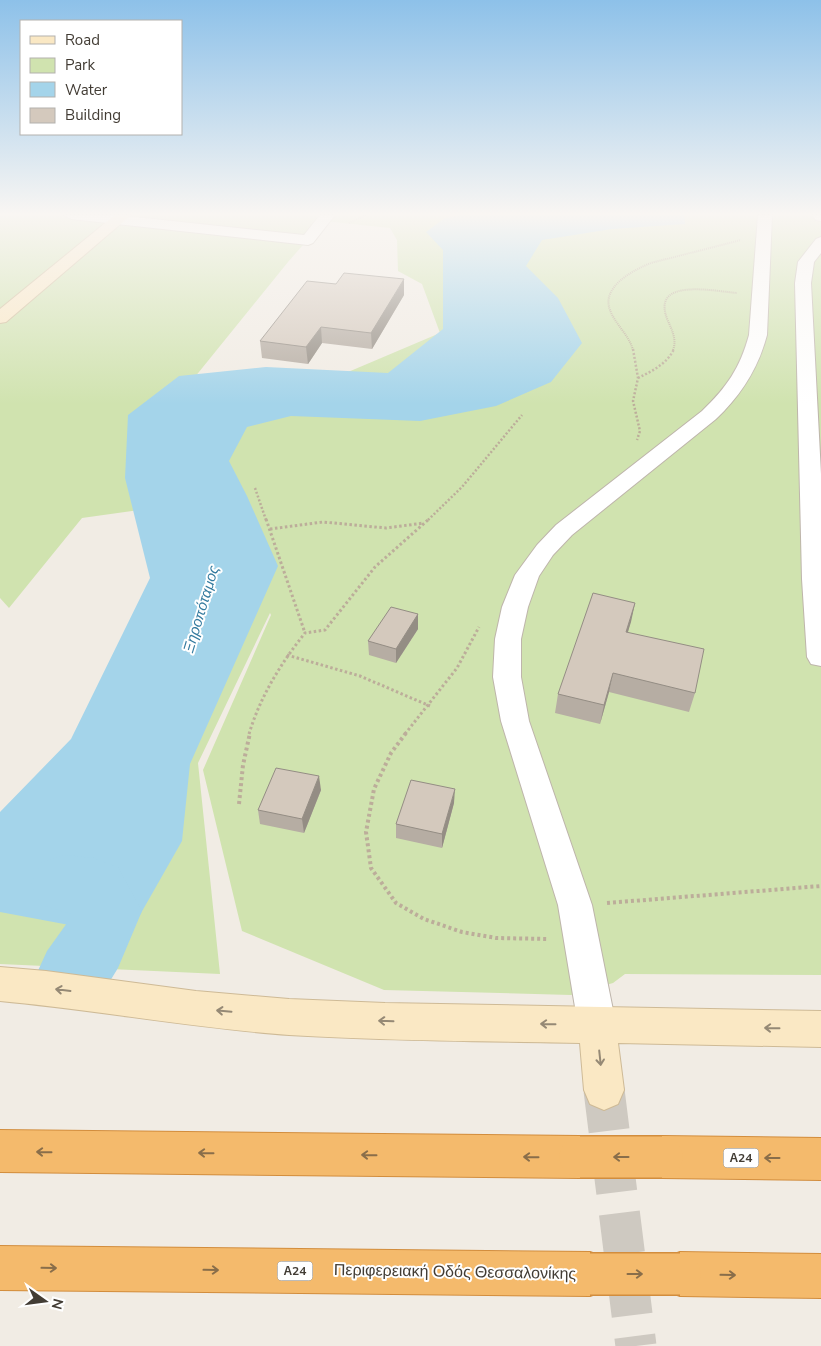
<svg xmlns="http://www.w3.org/2000/svg" width="821" height="1346" viewBox="0 0 821 1346" font-family="'Nunito Sans',sans-serif">
<style>
.green{fill:#d0e3af;fill-rule:evenodd}
.water{fill:#a4d4ea}
.lines{fill:none;stroke-linecap:round;stroke-linejoin:round}
.river{fill:#a4d4ea;fill-rule:evenodd}
.secondary-tunnel{stroke:#cec9c1;stroke-width:41;stroke-dasharray:41 21;stroke-linecap:butt}
.street-casing{stroke:#beb5ab;stroke-width:2}
.secondary-casing{stroke:#ceba96;stroke-width:2}
.highway-casing{stroke:#d28d3d;stroke-width:2}
.path-far3{stroke:#bcad9a;stroke-width:2;stroke-dasharray:1 1;stroke-linecap:butt}
.path-far2{stroke:#bcad9a;stroke-width:2.5;stroke-dasharray:2 2;stroke-linecap:butt}
.path-far1{stroke:#bcad9a;stroke-width:3;stroke-dasharray:2.5 2.5;stroke-linecap:butt}
.path{stroke:#bcad9a;stroke-width:4;stroke-dasharray:3 3;stroke-linecap:butt}
.street{fill:#fff;fill-rule:evenodd}
.secondary{fill:#fae8c4;fill-rule:evenodd}
.highway{fill:#f4ba6c;fill-rule:evenodd}
.highway-bridge-casing{stroke:#d28d3d;stroke-width:44;stroke-linecap:butt}
.highway-bridge{stroke:#f4ba6c;stroke-width:41}
.wall{fill:#b6ada3}
.shaded-wall{fill:#948d84}
.building{fill:#d4c9bd;stroke:#948d84}
.oneway{stroke:#958975}
.oneway2{stroke:#896e4a}
.labels{text-anchor:middle;dominant-baseline:central;stroke-width:4;stroke-linejoin:round;paint-order:stroke}
.shield{fill:#fff;stroke:#7b7671;stroke-width:1}
.shield-label{font-size:12px;font-weight:bold;fill:#423c34}
.water-label{font-size:15px;font-style:italic;fill:#347b9f;stroke:#fff}
.near-street-label{font-size:16px;fill:#423c34;stroke:#fff}
</style>
<rect width="100%" height="100%" fill="#f1ece4"/>
<path class="green" d="M0,215H821V975L625,974L613,983L571,995L384,990L242,931L203,770L271,615L270,613L198,763L220,974L0,964V813L169,655L182,504L82,518L9,608L0,598ZM324,221L390,228L397,240L398,271L422,284L440,333L341,375L186,388L288,262Z"/>
<polygon class="water" points="460,215 684,215 685,224 612,229 542,240 526,266 558,298 582,343 551,382 496,406 420,421 291,416 247,427 229,461 247,496 278,566 190,764 182,841 128,936 0,912 0,812 71,739 150,578 125,478 128,415 179,376 266,367 388,373 443,329 443,250 426,232 445,218"/>
<g class="lines">
<polygon class="river" points="65,855 94,858 118,867 142,911 118,968 99,999 73,1009 47,999 36,975 47,951 67,923 71,914 41,905 31,884 41,863"/>
<polyline class="secondary-tunnel" points="604,1090 636,1346"/>
<defs>
<g id="street">
<polygon points="64,215 116,215 304,235 320,215 335,215 313,243 308,245 71,219"/>
<path d="M758,215H772L767,335C758,369 741,395 716,419L572,535L553,555L539,576L528,607L521,639V677L529,721L592,905L616,1025L610,1038L597,1043L584,1038L578,1025L558,905L501,721L493,677L495,639L502,607L515,575L537,545L556,525L702,411C727,387 740,368 749,335Z"/>
<polygon points="812,215 821,215 821,221 816,220"/>
<polygon points="821,237 821,253 814,262 811,283 821,474 821,666 811,664 807,657 802,579 795,283 798,262 816,239"/>
</g>
<g id="secondary">
<polygon points="115,215 131,215 6,322 0,323 0,309"/>
<path d="M0,967L46,971L196,991L289,999L385,1003L821,1011V1047L618,1043L624,1090L618,1104L604,1110L590,1104L584,1090L580,1043C483,1041 386,1041 289,1035C192,1028 97,1010 0,1001Z"/>
</g>
<g id="highway">
<polygon points="0,1130 580,1136 595,1142 601,1157 595,1172 580,1178 0,1172"/>
<polygon points="662,1136 821,1138 821,1180 662,1178 647,1172 641,1157 647,1142"/>
<polygon points="0,1246 590,1252 606,1258 612,1274 606,1290 590,1296 0,1290"/>
<polygon points="680,1252 821,1254 821,1298 680,1296 664,1290 658,1274 664,1258"/>
</g>
</defs>
<use href="#street" class="street-casing"/>
<use href="#secondary" class="secondary-casing"/>
<use href="#highway" class="highway-casing"/>
<g class="path-far3">
<polyline points="349,223 366,215"/>
<path d="M633,350C629,335 615,324 610,310C601,287 633,270 651,263L741,240"/>
<path d="M673,350C677,340 672,330 668,321C649,277 713,291 737,293"/>
</g>
<g class="path-far2">
<polyline points="633,349 638,378 633,401 640,431 637,440"/>
<path d="M638,378C652,371 667,364 674,349"/>
<polyline points="255,488 266,520"/>
<polyline points="428,520 462,487 522,415"/>
</g>
<g class="path-far1">
<polyline points="266,519 305,633"/>
<polyline points="270,529 323,522 386,528 424,523"/>
<polyline points="287,655 360,676 430,706"/>
<path d="M249,734C260,697 281,663 305,633L325,630L375,567L429,519"/>
<polyline points="405,734 457,668 479,627"/>
</g>
<g class="path">
<polyline points="406,733 391,753 374,789 366,832 371,868 396,903 424,919 462,932 496,938 548,939"/>
<polyline points="239,804 243,765 250,733"/>
<polyline points="607,903 821,886"/>
</g>
<use href="#street" class="street"/>
<use href="#secondary" class="secondary"/>
<use href="#highway" class="highway"/>
<defs>
<g id="highway-bridge">
<polyline points="580,1157 662,1157"/>
<polyline points="590,1274 680,1274"/>
</g>
</defs>
<use href="#highway-bridge" class="highway-bridge-casing"/>
<use href="#highway-bridge" class="highway-bridge"/>
</g>
<g class="wall">
<polygon points="404,295 372,349 322,343 308,364 262,358 260,341"/>
<polygon points="635,603 628,632 695,693 689,712 609,692 600,724 555,713 558,694"/>
<polygon points="418,614 418,629 396,663 369,655 368,641"/>
<polygon points="321,790 304,833 260,824 258,810"/>
<polygon points="454,803 442,848 396,838 396,824"/>
</g>
<g class="shaded-wall">
<polygon points="404,279 404,295 372,349 371,333"/>
<polygon points="321,327 322,343 308,364 306,347"/>
<polygon points="635,603 631,622 622,651 626,632"/>
<polygon points="418,614 418,629 396,663 396,649"/>
<polygon points="613,673 609,692 600,724 604,705"/>
<polygon points="319,776 321,790 304,833 302,819"/>
<polygon points="455,789 454,803 442,848 442,834"/>
</g>
<g class="building">
<polygon points="344,273 404,279 371,333 321,327 306,347 260,341 307,281 336,284"/>
<polygon points="593,593 635,603 626,632 704,649 695,693 613,673 604,705 558,694"/>
<polygon points="391,607 418,614 396,649 368,641"/>
<polygon points="276,768 319,776 302,819 258,810"/>
<polygon points="411,780 455,789 442,834 396,824"/>
</g>
<defs><path id="oneway-shaft" d="M-6 0H5M1.5-3L5.5 0L1.5 3" fill="none" stroke-width="1.6" stroke-linecap="round" stroke-linejoin="round" transform="scale(1.25)"/></defs>
<g class="oneway">
<use href="#oneway-shaft" transform="translate(63 990) rotate(-173)"/>
<use href="#oneway-shaft" transform="translate(224 1011) rotate(-175)"/>
<use href="#oneway-shaft" transform="translate(386 1021) rotate(-178)"/>
<use href="#oneway-shaft" transform="translate(548 1024) rotate(-179)"/>
<use href="#oneway-shaft" transform="translate(772 1028) rotate(-179)"/>
<use href="#oneway-shaft" transform="translate(600 1058) rotate(84)"/>
</g>
<g class="oneway2">
<use href="#oneway-shaft" transform="translate(44 1152) rotate(-179)"/>
<use href="#oneway-shaft" transform="translate(206 1153) rotate(-179)"/>
<use href="#oneway-shaft" transform="translate(369 1155) rotate(-179)"/>
<use href="#oneway-shaft" transform="translate(531 1157) rotate(-179)"/>
<use href="#oneway-shaft" transform="translate(621 1157) rotate(-180)"/>
<use href="#oneway-shaft" transform="translate(772 1158) rotate(-180)"/>
<use href="#oneway-shaft" transform="translate(49 1268) rotate(1)"/>
<use href="#oneway-shaft" transform="translate(211 1270) rotate(1)"/>
<use href="#oneway-shaft" transform="translate(635 1274)"/>
<use href="#oneway-shaft" transform="translate(728 1275) rotate(1)"/>
</g>
<linearGradient id="sky" x2="0" y2="1"><stop stop-color="#8dc1e9"/><stop offset="0.53" stop-color="#f9f6f3"/><stop offset="1" stop-color="#f9f6f3" stop-opacity="0"/></linearGradient>
<rect width="821" height="404" fill="url(#sky)"/>
<g class="labels">
<g class="shield">
<rect x="723.5" y="1148.5" width="35" height="19" rx="4"/>
<rect x="277.5" y="1261.5" width="35" height="19" rx="4"/>
</g>
<g class="shield-label">
<text x="741" y="1158">Α24</text>
<text x="295" y="1271">Α24</text>
</g>
<g class="water-label">
<text transform="translate(201 609) rotate(-73)">Ξηροπόταμος</text>
</g>
<g class="near-street-label">
<text transform="translate(455 1272) rotate(1)">Περιφερειακή Οδός Θεσσαλονίκης</text>
</g>
</g>
<rect x="20" y="20" width="162" height="115" fill="#ffffff" stroke="#b3b1ae"/>
<rect x="30" y="36" width="25" height="8" fill="#fae8c4" stroke="#b3b1ae"/>
<text x="65" y="45" font-size="15" fill="#423c34">Road</text>
<rect x="30" y="58" width="25" height="15" fill="#d0e3af" stroke="#b3b1ae"/>
<text x="65" y="70" font-size="15" fill="#423c34">Park</text>
<rect x="30" y="82" width="25" height="15" fill="#a4d4ea" stroke="#b3b1ae"/>
<text x="65" y="95" font-size="15" fill="#423c34">Water</text>
<rect x="30" y="108" width="25" height="15" fill="#d4c9bd" stroke="#b3b1ae"/>
<text x="65" y="120" font-size="15" fill="#423c34">Building</text>
<g transform="translate(45 1301) rotate(104)" stroke="#ffffff" stroke-width="4" paint-order="stroke">
<path d="M0-4L9 19L0 12L-9 19Z" fill="#423c34"/>
<text y="-8" font-size="14" font-weight="bold" text-anchor="middle" fill="#423c34">N</text>
</g>
</svg>
